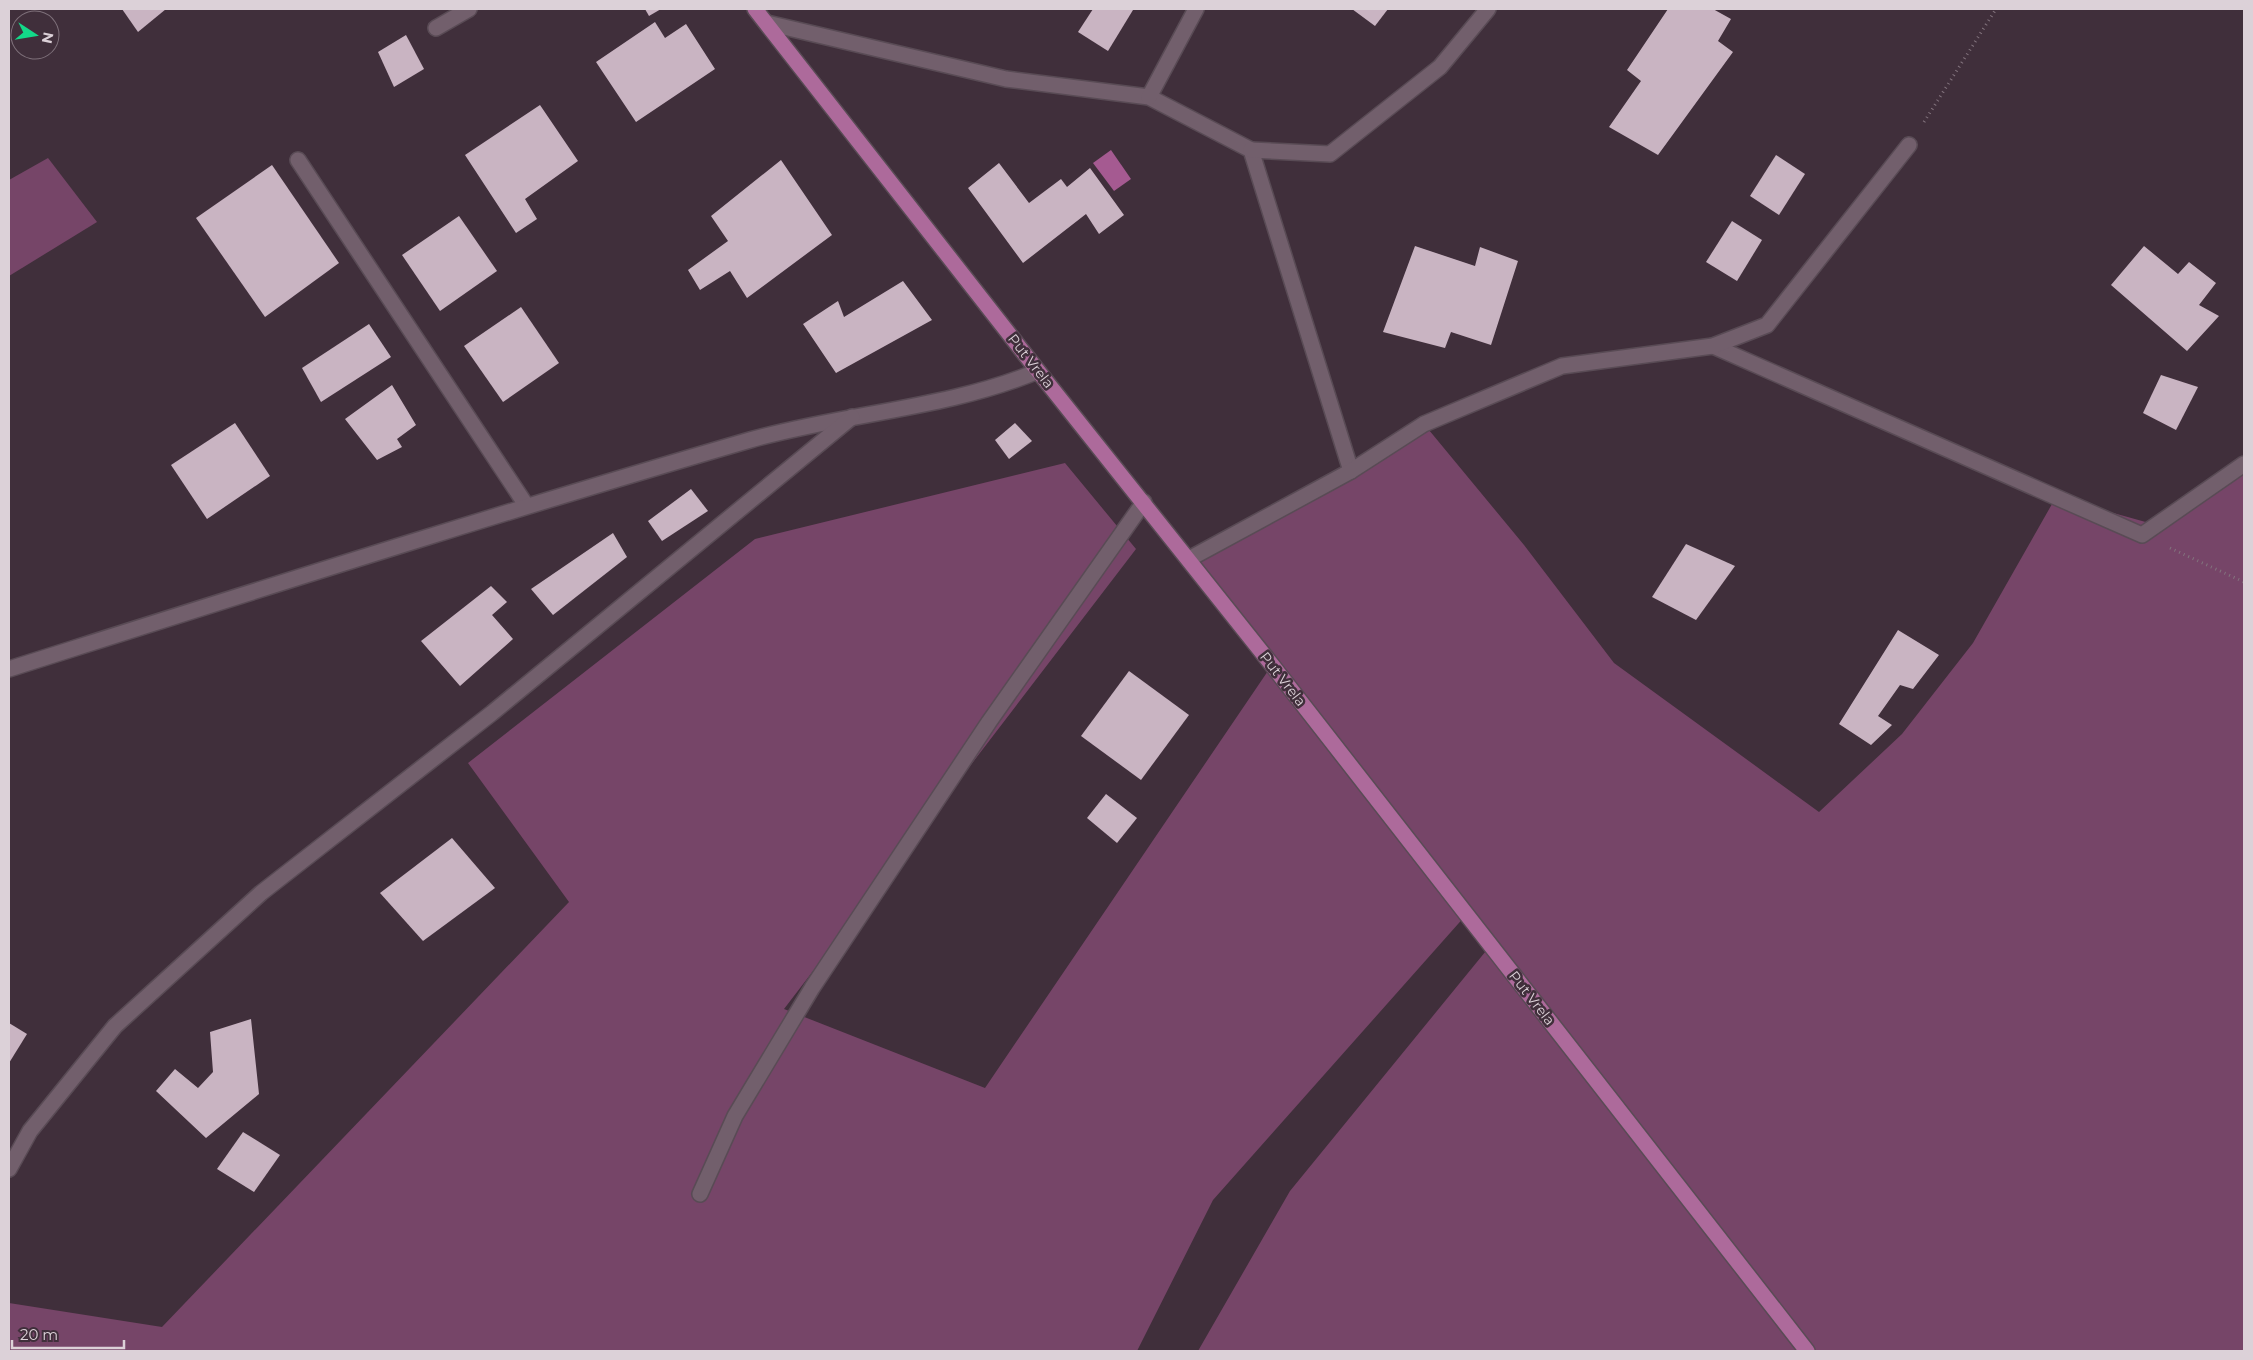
<svg xmlns="http://www.w3.org/2000/svg" width="2253" height="1360" viewBox="0 0 2253 1360" font-family="Montserrat,sans-serif">
<style>
.green{fill:#764568}
.water{fill:#a55a91}
.building{fill:#c9b4c2}
.lines{fill:none;stroke-linecap:round;stroke-linejoin:round}
.minor-casing{stroke:#594b55;stroke-width:18}
.major-casing{stroke:#594b55;stroke-width:18}
.path{stroke:#83747e;stroke-width:3;stroke-dasharray:1 4;stroke-linecap:butt}
.minor{stroke:#725f6c;stroke-width:15}
.major{stroke:#ad6a9b;stroke-width:15}
.labels{text-anchor:middle;dominant-baseline:central;stroke-width:5;stroke-linejoin:round;paint-order:stroke}
.street-label{font-size:14px;fill:#dcd1d8;stroke:#402f3b}
</style>
<rect width="100%" height="100%" fill="#402f3b"/>
<g class="green">
<polygon points="48,158 97,222 9,276 9,180"/>
<polygon points="1424,424 1524,545 1614,663 1819,812 1902,734 1973,643 2056,497 2160,526 2244,465 2244,1351 1198,1351 1290,1191 1490,946 1466,915 1213,1200 1137,1351 9,1351 9,1303 162,1327 569,902 468,763 755,539 1065,463 1136,549 784,1009 985,1088 1272,665 1189,559"/>
</g>
<polygon class="water" points="1111,150 1131,179 1114,191 1093,163"/>
<g class="building">
<polygon points="122,9 166,9 138,32"/>
<polygon points="645,9 661,9 649,16"/>
<polygon points="1093,9 1133,10 1108,51 1078,32"/>
<polygon points="1352,9 1388,9 1375,26"/>
<polygon points="1668,9 1713,9 1731,19 1718,41 1733,52 1658,155 1609,127 1641,81 1627,70"/>
<polygon points="655,22 665,38 686,24 715,69 636,122 596,62"/>
<polygon points="406,35 424,69 394,87 378,52"/>
<polygon points="540,105 578,161 525,199 537,219 516,233 465,155"/>
<polygon points="1776,155 1805,174 1779,215 1750,196"/>
<polygon points="781,160 832,235 747,298 730,271 700,290 688,270 728,241 711,216"/>
<polygon points="999,163 1029,203 1061,179 1067,187 1090,168 1124,215 1099,234 1086,214 1023,263 968,188"/>
<polygon points="272,165 339,263 265,317 196,218"/>
<polygon points="459,216 497,271 440,311 402,255"/>
<polygon points="1732,221 1762,240 1737,281 1706,262"/>
<polygon points="1415,246 1475,266 1480,247 1518,261 1491,345 1451,332 1445,348 1383,332"/>
<polygon points="2144,246 2178,274 2189,262 2216,283 2199,305 2219,316 2187,351 2111,285"/>
<polygon points="903,281 932,320 836,373 803,324 838,301 844,317"/>
<polygon points="521,307 559,363 503,402 464,346"/>
<polygon points="369,324 391,357 321,402 302,368"/>
<polygon points="2161,375 2198,387 2176,430 2143,413"/>
<polygon points="392,385 416,425 397,439 402,447 377,460 345,419"/>
<polygon points="235,423 270,476 207,519 171,465"/>
<polygon points="1015,423 1032,441 1009,459 995,440"/>
<polygon points="691,489 708,511 662,541 648,521"/>
<polygon points="613,533 627,557 553,615 531,589"/>
<polygon points="1686,544 1735,566 1696,620 1652,597"/>
<polygon points="491,586 507,602 492,615 513,639 460,686 421,641"/>
<polygon points="1898,630 1939,655 1913,689 1900,685 1878,716 1892,725 1871,745 1839,724"/>
<polygon points="1129,671 1189,715 1141,780 1081,736"/>
<polygon points="1106,794 1137,818 1117,843 1087,818"/>
<polygon points="452,838 495,888 423,941 380,893"/>
<polygon points="251,1019 259,1094 206,1138 156,1091 175,1069 198,1088 213,1072 210,1032"/>
<polygon points="9,1023 27,1034 9,1063"/>
<polygon points="243,1132 280,1155 254,1192 217,1169"/>
</g>
<g class="lines">
<defs>
<g id="minor">
<polyline points="767,23 1006,79 1149,97 1251,150 1351,471"/>
<polyline points="436,28 469,9"/>
<polyline points="1149,97 1196,9"/>
<polyline points="1251,150 1330,154 1440,67 1488,9"/>
<polyline points="298,160 526,505"/>
<polyline points="1713,346 2142,535 2244,464"/>
<polyline points="1189,559 1351,471 1424,424 1562,366 1713,346 1767,325 1909,145"/>
<path d="M9,669C255,591 502,512 750,440C845,413 947,409 1038,371"/>
<polyline points="9,1169 30,1131 115,1026 261,893 492,713 852,417"/>
<polyline points="700,1194 735,1116 812,988 989,722 1144,502"/>
</g>
<polyline id="major" points="755,9 1038,371 1272,665 1807,1351"/>
</defs>
<use href="#minor" class="minor-casing"/>
<use href="#major" class="major-casing"/>
<g class="path">
<polyline points="1924,122 1996,9"/>
<polyline points="2170,548 2244,582"/>
</g>
<use href="#minor" class="minor"/>
<use href="#major" class="major"/>
</g>
<g class="labels">
<g class="street-label">
<text transform="translate(1031 361) rotate(52)">Put Vrela</text>
<text transform="translate(1283 679) rotate(52)">Put Vrela</text>
<text transform="translate(1532 998) rotate(52)">Put Vrela</text>
</g>
</g>
<rect width="2253" height="1360" fill="none" stroke="#dcd1d8" stroke-width="20"/>
<g transform="translate(35 35) rotate(102)"><circle r="24" fill="#402f3b" stroke="#7e707a"/>
<path d="M0-4L9 19L0 12L-9 19Z" fill="#13d989"/>
<text y="-8" font-size="14" font-weight="bold" text-anchor="middle" fill="#dcd1d8">N</text>
</g>
<path d="M12 1340v8h112v-8" fill="none" stroke="#dcd1d8" stroke-width="2.5"/>
<text x="20" y="1340" font-size="15" fill="#dcd1d8" stroke="#402f3b" stroke-width="4" paint-order="stroke">20 m</text>
</svg>
